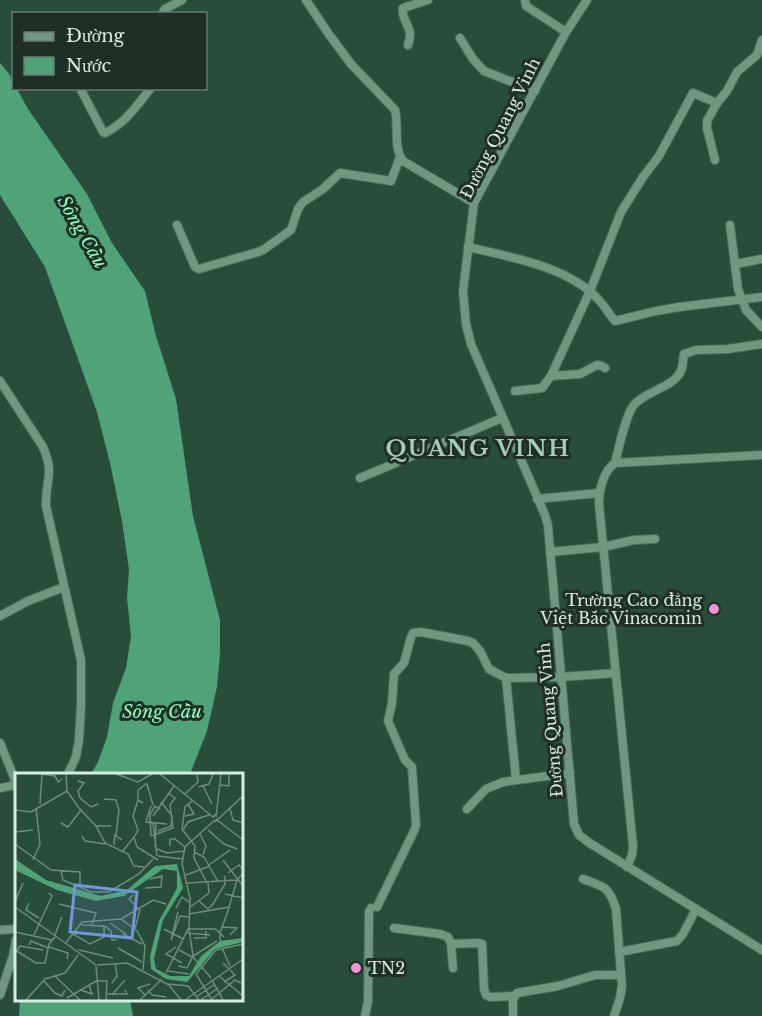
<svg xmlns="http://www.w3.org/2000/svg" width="762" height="1016" viewBox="0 0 762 1016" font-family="'Libre Baskerville',serif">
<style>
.water{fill:#50a279}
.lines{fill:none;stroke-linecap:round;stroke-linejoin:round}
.minor-casing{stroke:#496b5b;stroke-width:10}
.minor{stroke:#6f9781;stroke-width:8}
.poi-dot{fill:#f491d4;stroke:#1f2f26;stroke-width:2}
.labels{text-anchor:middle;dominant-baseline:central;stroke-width:6;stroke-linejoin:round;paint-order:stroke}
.street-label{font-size:16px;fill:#d8ede1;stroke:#1f2f26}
.poi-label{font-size:16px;fill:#d8ede1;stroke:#1f2f26;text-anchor:end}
.water-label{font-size:18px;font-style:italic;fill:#8dfdc3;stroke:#1f2f26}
.district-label{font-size:22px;font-weight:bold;letter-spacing:1.5px;fill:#a5ceb7;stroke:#1f2f26}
.inset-road{fill:none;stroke:#6e8d7d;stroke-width:1.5}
.view{fill:#7196dc;fill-opacity:0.15;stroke:#7196dc;stroke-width:3}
.inset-edge{fill:none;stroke:#d8ede1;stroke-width:3}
</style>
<rect width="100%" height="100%" fill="#284d3a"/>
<g class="water">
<path d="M0,63C7,71 14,78 14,88L17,89L28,109L87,194L112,243L145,291L156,336L176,399L193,516L220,620V654L217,687L207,731L190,774H91L98,762L107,737L113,703L126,668L131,636L127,598L129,570L122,521L110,463L97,412L45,267L0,195Z"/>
<polygon points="20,1000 130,1000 133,1016 19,1016"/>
</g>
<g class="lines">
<defs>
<g id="minor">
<path d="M306,0L328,33L351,64L395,110C399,126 393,148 403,161L474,203"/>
<polyline points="525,0 526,6 566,32"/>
<polyline points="587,0 566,32 474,203 463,291 466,324 471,344 545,515 548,526 574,824 579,835 588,842 762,950"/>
<polyline points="162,14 165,9 182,0"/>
<polyline points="460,38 473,59 484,71 535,91"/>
<path d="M408,45C409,42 410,37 410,34C409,24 401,18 403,8L428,0"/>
<path d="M80,88L103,132L105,133C127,122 136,106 151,88"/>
<polyline points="715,160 707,128 707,121 717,103 727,91 737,72 757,55 762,40"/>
<polyline points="177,225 195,267 199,269 258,252 263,250 291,230 298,209 303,202 323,189 340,173 391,181 400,157"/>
<polyline points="730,225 738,289 746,310 762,327"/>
<path d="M468,247C510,257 567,266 598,299C604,305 609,314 615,321L656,311L679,307L762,297"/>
<polyline points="736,264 762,259"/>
<polyline points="551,376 590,291 621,212 643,177 659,156 693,93 717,103"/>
<path d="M0,381L43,447C55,474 45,481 46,506L81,660V706L79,740L76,757L68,774"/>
<polyline points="515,391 542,388 551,376 580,374 597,365 602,366 605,368"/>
<path d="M615,463C619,448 625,416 634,405C646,390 676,388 682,368C683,364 683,359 684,354L696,350L728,349L762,344"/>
<polyline points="360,478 502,418"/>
<polyline points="537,499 599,493"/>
<polyline points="550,552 603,547 634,540 655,539"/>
<polyline points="0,616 28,601 64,587"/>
<polyline points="506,678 516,779"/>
<polyline points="0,743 16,782"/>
<polyline points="0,788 16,785"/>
<polyline points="467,809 486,789 503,782 570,773"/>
<path d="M627,867L632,855L633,846L599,504C599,491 603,471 615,463L762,455"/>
<path d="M583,879C604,887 609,886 616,909L622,986L620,998L614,1016"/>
<polyline points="377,907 414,831 416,825 412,767 405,760 388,721 392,703 394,674 404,663 411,637 413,633 421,632 468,641 473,643 480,651 489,669 506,678 561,677 616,673"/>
<polyline points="394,928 440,934 448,937 451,944 453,968"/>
<polyline points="0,930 16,929"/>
<polyline points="451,944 478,943 482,944 484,989 486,995 490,997 514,996"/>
<polyline points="619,952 677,941 683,934 696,909"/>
<polyline points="0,995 13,956 16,940"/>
<polyline points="365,1016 368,1001 369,912 371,908"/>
<polyline points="513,1016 513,999 517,993 558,986 595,975 621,975"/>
</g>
</defs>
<use href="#minor" class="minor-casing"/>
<use href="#minor" class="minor"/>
</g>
<g class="poi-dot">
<circle cx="714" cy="609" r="6"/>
<circle cx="356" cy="968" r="6"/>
</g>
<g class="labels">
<g class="street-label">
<text transform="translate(500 128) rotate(-63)">Đường Quang Vinh</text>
<text transform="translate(550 720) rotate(-95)">Đường Quang Vinh</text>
</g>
<g class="poi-label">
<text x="702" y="600">Trường Cao đẳng<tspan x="702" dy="18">Việt Bắc Vinacomin</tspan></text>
<text x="368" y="968" text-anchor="start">TN2</text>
</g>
<g class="water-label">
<text transform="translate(82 232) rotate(60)">Sông Cầu</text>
<text x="162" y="712">Sông Cầu</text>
</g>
<g class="district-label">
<text x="478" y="448">QUANG VINH</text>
</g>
</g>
<g transform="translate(15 773)">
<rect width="228" height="228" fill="#284d3a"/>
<path d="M0,86L31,107L86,123L112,117L140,93L162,91L168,115L148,147L139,186L141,196L155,203H174L186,183L205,168L228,165V169L200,176L172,209L151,206L136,196L135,183L144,148L162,115V98L148,96L109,123L81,128L42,117L0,97Z" fill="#50a279"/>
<path class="inset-road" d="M27,1L40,3L43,9L47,6M51,1L52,18L64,35L81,53H96M101,1L123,9L137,1M145,1L198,44L201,41M63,8L69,10L63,18L65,25L76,34L83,31M132,11L138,32M206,12L214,13V1M188,13L197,31M183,14L194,11L198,1M170,21L183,9L182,1M89,26L101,27L104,37L101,62M123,27L118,43L123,57L119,64L122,74L143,87M177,28L170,34L167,56L180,73L179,85L192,110M128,30L123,27V17L132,10M25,31L27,1M136,33L131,49L152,51M145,36L140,33L135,42L136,63L158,55L155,32L160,25L153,20M215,36L218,47L228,50M0,37L16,39L52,18M138,43L159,13M170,43L179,41L173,31M201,44L206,1M201,46L228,67M200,49L228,23M46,50L53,54L66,37M138,50L142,83M81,53L90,70L113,81L119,93L129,94M168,57L173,49L194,42M193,57L209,71L222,76M143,58L156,53L157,43L146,29M0,59L18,57M185,61L191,73L188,82M67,63L70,68L90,71M0,71L36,97L65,99V114M99,72L100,62L107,67M155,73V66H160L170,74M140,74L141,50M142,76L152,80L169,78M107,79L119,64M179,79L189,84L203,109M143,83L167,86M18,87L25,71L21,35M208,87L228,113M194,92L215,77M46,98L48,107L76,119H94L124,101L138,86M213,100L224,92L228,97M171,102L195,93M172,110L222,107M130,115L146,114L147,103L135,106M210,121L228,125M118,122L114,126L124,136M184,128L193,136L198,131L210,111V103M0,129L8,110M14,130L11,137L24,145M44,131L64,136M0,134L81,192M161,135L167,124L174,129M174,135L194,120L193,110M64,136L81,140L77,151M174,141L214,134L222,107L228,100M106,146L138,127L151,131M95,150L111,161M90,153L96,158L97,167H102M207,154L222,155L215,162M120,156L125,136M149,156L168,166M0,159L37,167M172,160L195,162M58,161L75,171L89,164V153L66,152M108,161L127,171M19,162L37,123L34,120M40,162L47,144M209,164L205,160L214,135M179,165H191V158M156,167L165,143L174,144M156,167L163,139M50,171L67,149L106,146L122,158L130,173L128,197M14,172L16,168L33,175M34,174L53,180L52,186M161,174L151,181L167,190M103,175L127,189M207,175L215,193M0,177L21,190H30L34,171L40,164M64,177L98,185M164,177L179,185L196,205M2,178L5,173L28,177M178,183L174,156H200L205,160V168M208,190L220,202L209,209M82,192L112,190L154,212L166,227M81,193L84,227M163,193L172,195L178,183L202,168M153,198L174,201M151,200L174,154L175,125L167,91L170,74L200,47M40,203L65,227M204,203L228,223M28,207L40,220L47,223L50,217M197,207L208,227M97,210L102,203L100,190M154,211L173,213L184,227M66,217L77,221L74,212M133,217L137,222L151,224M91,221H112L110,217M97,222L110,207M131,223L123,215L135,211M181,224L200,211M52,225L81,208H92L91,227M197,226L220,207L226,210M11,227L30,206L50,200L63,182M125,227L147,206M170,227L228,186M186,227L203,215M197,227L181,201L201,177L228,171"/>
<path class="view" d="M60,112L122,119L117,165L55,159Z"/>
<rect width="228" height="228" class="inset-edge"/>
</g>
<rect x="12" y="12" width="195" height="78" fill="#1f2f26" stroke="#697b71" stroke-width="1.5"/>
<rect x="24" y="32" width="30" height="9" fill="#6f9781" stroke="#697b71" stroke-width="1.5"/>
<text x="66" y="42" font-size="18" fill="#d8ede1">Đường</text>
<rect x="24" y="57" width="30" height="18" fill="#50a279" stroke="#697b71" stroke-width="1.5"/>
<text x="66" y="72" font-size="18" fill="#d8ede1">Nước</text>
</svg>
